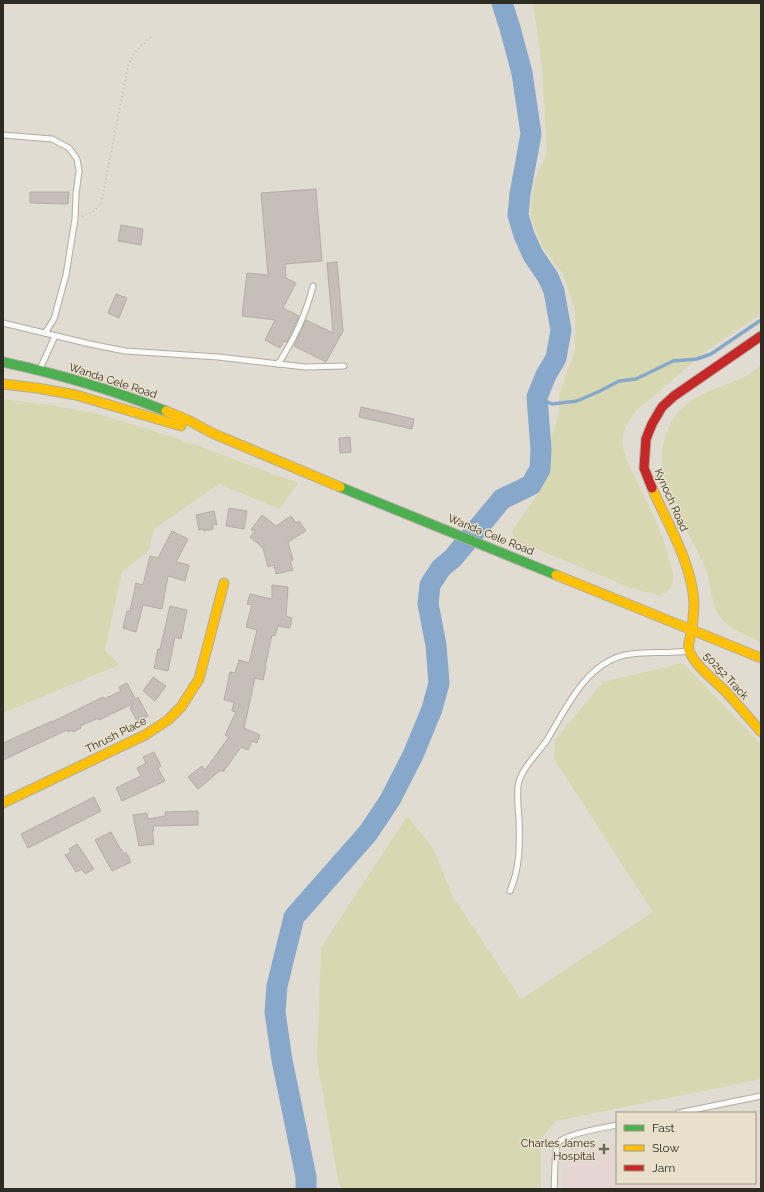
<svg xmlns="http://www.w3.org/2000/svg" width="764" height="1192" viewBox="0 0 764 1192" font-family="Raleway,sans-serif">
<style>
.medical{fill:#e5d5d3}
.green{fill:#d7d8b2}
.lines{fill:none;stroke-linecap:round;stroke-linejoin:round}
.stream{stroke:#87a8ca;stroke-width:3.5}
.river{stroke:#87a8ca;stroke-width:21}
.building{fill:#c6bfb8;stroke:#b3ada6}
.lane-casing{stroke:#b0aca3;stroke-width:7}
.fast-casing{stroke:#b0aca3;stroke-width:11}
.slow-casing{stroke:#b0aca3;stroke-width:11}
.jam-casing{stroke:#b0aca3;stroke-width:11}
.path{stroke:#c1bfbc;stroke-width:2;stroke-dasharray:1 3;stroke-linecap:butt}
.lane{stroke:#fafaf8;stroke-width:5}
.fast{stroke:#4caf50;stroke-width:9}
.slow{stroke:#ffc107;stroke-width:9}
.jam{stroke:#c62828;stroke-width:9}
.poi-dot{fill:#6d6a60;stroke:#e8e0ca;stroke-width:1.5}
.labels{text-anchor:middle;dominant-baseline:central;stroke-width:3;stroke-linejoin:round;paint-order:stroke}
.street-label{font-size:11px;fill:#2f2c23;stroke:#e8e0ca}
.poi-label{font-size:11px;fill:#2f2c23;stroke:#e8e0ca;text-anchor:end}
</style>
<rect width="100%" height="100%" fill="#e1dcd1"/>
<polygon class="medical" points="761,1117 761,1189 562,1189 564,1154 617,1144 617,1183 755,1183 755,1119"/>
<g class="green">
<path d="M533,3H761V314L705,352L637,410C623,427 619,438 626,459L656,521L664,542L673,573L672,586L667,592L658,595L631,588L522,543L514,539L512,531L537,495L543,483L548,447L559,413V394L575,351V310L563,274L543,248L532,220L531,207L535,179L547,152L542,67Z"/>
<path d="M761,365V642C747,636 732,631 722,619C710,606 712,586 706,570C688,525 643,473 671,423C687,393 718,390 746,376C751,373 756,369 761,365Z"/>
<polygon points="3,399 50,405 94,413 145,428 195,445 298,483 280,509 219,484 154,529 149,550 122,572 105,650 119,665 3,713"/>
<polygon points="683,663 761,744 761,1079 556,1121 541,1139 541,1189 342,1189 338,1180 317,1060 321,948 407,816 433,848 453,897 521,999 653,912 554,759 555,740 603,682"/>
</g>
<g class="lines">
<polyline class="stream" points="537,397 552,404 577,401 600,391 619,381 636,379 673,361 697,359 711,354 761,320"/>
<polyline class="river" points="306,1189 306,1177 282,1060 275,1012 277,986 294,917 368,833 390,800 413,755 432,709 439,683 436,645 428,604 430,585 441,568 453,558 502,499 531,485 540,469 541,449 537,397 546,375 556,358 561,330 554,291 548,277 533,255 524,235 518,215 520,194 531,134 522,73 510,28 502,3"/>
</g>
<g class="building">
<polygon points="316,189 322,261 285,264 286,278 296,283 283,308 299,316 287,342 284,341 280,348 265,340 275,320 242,316 247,273 268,275 261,193"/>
<polygon points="30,192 69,192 68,204 30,203"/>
<polygon points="121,225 143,229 141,245 118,241"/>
<polygon points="337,262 343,331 326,362 294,346 306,320 333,333 327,263"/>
<polygon points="116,294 127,298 119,318 108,313"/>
<polygon points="361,407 414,419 412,429 359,417"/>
<polygon points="350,437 351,452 340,453 339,438"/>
<polygon points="229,508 247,511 244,529 226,526"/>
<polygon points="214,511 217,525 213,524 213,529 204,531 204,529 199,530 196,515"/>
<polygon points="262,515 276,526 291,516 296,523 299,521 306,531 288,542 293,560 290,561 293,570 276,574 274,565 268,567 263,548 250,537 255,531 251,530"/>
<polygon points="172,531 188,539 176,562 189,565 185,581 168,576 162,609 143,605 136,632 123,628 127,611 130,611 136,583 143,585 150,556 158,558"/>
<polygon points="272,585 288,587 286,616 292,618 290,628 278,626 275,636 272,635 265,667 266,667 263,680 255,678 244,728 260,735 257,743 252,741 248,750 241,747 223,772 221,770 198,789 188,777 202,766 205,770 229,737 225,735 236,712 232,711 234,702 224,700 230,672 235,673 239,660 249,663 257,630 246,627 252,605 247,604 250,594 272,599"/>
<polygon points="170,606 187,610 181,639 175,637 168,671 154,668 158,649 160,649"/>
<polygon points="153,677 166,686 155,701 143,691"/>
<polygon points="127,683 136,700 138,697 148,716 137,721 130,708 134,703 99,720 98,718 80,726 81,728 73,732 72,730 68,732 67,730 3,760 3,743 52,721 52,722 103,697 104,699 121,691 119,687"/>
<polygon points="154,752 161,766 158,768 165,781 122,801 116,788 141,776 137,768 146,763 143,757"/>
<polygon points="94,797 101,811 28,848 21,834"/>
<polygon points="198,811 198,825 153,826 154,831 152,831 154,844 139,846 133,815 147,813 148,819 165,816 165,812"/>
<polygon points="111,832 121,850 122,850 124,854 126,852 131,862 112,871 95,840"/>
<polygon points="77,844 94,869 85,874 82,869 76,872 65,855 71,852 69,849"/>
</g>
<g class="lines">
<defs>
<g id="lane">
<polyline points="3,135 52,139 69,148 77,159 79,171 76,194 75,219 66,275 54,319 45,333"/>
<polyline points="3,323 90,344 125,351 218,357 305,367 344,366"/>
<path d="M278,364C294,340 306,314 313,286"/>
<polyline points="40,369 55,336"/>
<path d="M510,891C520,868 520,844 519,819C518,808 517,797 518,786C521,768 537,755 547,740C566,709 585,664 625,655C645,651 667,654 688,651"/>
<polyline points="678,1113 761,1096"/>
<path d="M554,1189C555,1180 554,1149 558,1143C564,1134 606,1127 617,1125"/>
</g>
<g id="fast">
<path d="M3,362C59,374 113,390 166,411"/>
<polyline points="340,487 556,575"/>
</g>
<g id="slow">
<polyline points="3,384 37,388 76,395 181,426"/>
<polyline points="166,411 190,421 212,433 340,487"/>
<path d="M652,488C668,525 691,561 694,602C694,610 693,620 692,629C691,637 686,645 690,653C699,670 714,679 727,693C739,706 750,719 761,732"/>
<polyline points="556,575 761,658"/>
<polyline points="3,803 145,735 168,720 181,707 199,679 224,583"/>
</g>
<polyline id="jam" points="652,488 644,468 646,439 652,424 662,407 674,396 761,336"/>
</defs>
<use href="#lane" class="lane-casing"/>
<use href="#fast" class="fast-casing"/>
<use href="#slow" class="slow-casing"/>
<use href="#jam" class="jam-casing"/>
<polyline class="path" points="82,216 93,212 101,204 128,66 134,53 153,35"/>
<use href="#lane" class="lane"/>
<use href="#fast" class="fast"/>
<use href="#slow" class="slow"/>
<use href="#jam" class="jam"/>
</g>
<path class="poi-dot" d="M602 1143h4v4h4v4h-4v4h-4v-4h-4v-4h4z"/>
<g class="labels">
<g class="street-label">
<text transform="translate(113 381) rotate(18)">Wanda Cele Road</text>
<text transform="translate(671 500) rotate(66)">Kynoch Road</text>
<text transform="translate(491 535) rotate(22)">Wanda Cele Road</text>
<text transform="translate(726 676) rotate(47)">50252 Track</text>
<text transform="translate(116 735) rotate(-27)">Thrush Place</text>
</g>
<g class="poi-label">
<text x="595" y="1143">Charles James<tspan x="595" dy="13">Hospital</tspan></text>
</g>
</g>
<rect width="764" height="1192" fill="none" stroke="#2f2c23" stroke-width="8"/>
<rect x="616" y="1112" width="140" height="72" fill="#e8e0ca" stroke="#9e9887"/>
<rect x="624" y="1125" width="20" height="6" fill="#4caf50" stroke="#9e9887"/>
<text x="652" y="1132" font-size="12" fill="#2f2c23">Fast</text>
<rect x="624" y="1145" width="20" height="6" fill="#ffc107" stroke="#9e9887"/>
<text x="652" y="1152" font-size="12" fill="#2f2c23">Slow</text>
<rect x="624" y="1165" width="20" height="6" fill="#c62828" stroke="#9e9887"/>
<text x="652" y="1172" font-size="12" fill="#2f2c23">Jam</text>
</svg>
